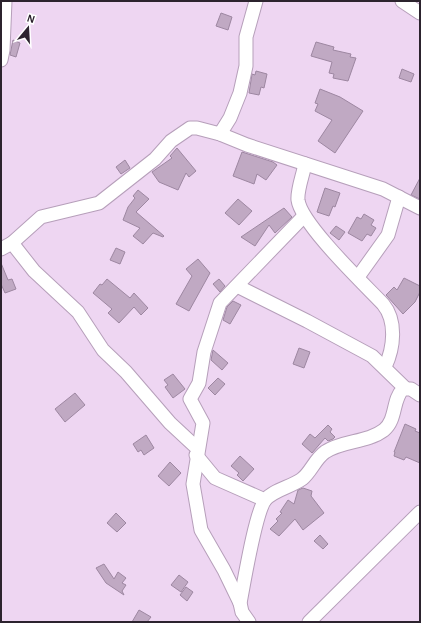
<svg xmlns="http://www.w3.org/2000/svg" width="421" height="623" viewBox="0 0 421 623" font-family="'Alegreya Sans',sans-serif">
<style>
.building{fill:#c0a9c3;stroke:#9d87a1}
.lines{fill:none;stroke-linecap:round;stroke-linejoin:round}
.minor-casing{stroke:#b69fba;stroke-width:15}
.minor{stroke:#fff;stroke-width:13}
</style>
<rect width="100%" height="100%" fill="#eed6f2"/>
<g class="building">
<polygon points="221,13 232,17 228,30 216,26"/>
<polygon points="13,40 20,43 16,57 10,55"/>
<polygon points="316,42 334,47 333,50 351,54 350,57 356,58 348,81 333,78 334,74 329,73 332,62 311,56"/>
<polygon points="402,69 414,74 411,82 399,78"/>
<polygon points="256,71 267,74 264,88 261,87 259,95 249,93 252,74 255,75"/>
<polygon points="320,89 340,97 363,111 335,153 318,141 332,120 315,111 318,104 315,103"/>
<polygon points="177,148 196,171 189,177 186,173 178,190 159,182 152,172 172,158 170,156"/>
<polygon points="242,152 273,162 277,165 266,180 257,174 254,184 233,176"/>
<polygon points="125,160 130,168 121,174 116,167"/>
<polygon points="420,178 420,199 411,195"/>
<polygon points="325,188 340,193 335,207 333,206 329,216 317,212"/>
<polygon points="138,190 149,199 136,212 164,236 163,237 153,233 143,244 133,236 140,228 123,220 128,207 135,198 133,196"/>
<polygon points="238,199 252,211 239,225 225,213"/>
<polygon points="284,208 292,217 275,233 269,225 255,246 241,237"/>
<polygon points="364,214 374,220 371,225 376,228 371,236 367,234 362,241 348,233 357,217 361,219"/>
<polygon points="336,226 345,232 339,240 330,233"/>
<polygon points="116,248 125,252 120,264 110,260"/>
<polygon points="198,259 210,273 189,311 176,304 192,276 186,269"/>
<polygon points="1,263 8,280 12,279 16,289 5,293 1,284"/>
<polygon points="404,278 420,286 420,292 415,302 403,314 386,295 394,287 397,290"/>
<polygon points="107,279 130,298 134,293 148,308 141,315 134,307 119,323 108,313 112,309 93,293 100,284 102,285"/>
<polygon points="219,279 225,286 220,292 213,284"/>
<polygon points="233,301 241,305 230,324 223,320 227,307"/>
<polygon points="299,348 310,352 304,368 293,364"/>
<polygon points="213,350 228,363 222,370 211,360"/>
<polygon points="173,374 185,389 173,398 165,387 168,385 164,380"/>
<polygon points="218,378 225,384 215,395 208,388"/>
<polygon points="75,393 85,405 65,422 55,409"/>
<polygon points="405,424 416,429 415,431 420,433 420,463 406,457 404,460 394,456 395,452 394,452"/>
<polygon points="328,425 332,429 330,432 335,437 333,439 328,441 325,438 312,453 302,444 310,434 315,438"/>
<polygon points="146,435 154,448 144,455 141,450 138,452 133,444"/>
<polygon points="240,456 254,469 243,481 237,475 239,473 231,466"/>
<polygon points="170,462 181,473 169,486 158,476"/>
<polygon points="303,488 312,491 311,496 324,513 303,530 295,519 279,536 270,529 278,521 276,519 282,513 280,512 288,500 294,504 298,490"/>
<polygon points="116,513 126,523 117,532 107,523"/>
<polygon points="320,535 328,544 323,549 314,541"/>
<polygon points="104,564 114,579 118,572 126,578 122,583 126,585 122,591 124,595 106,583 96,568"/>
<polygon points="179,575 188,582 181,592 171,585"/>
<polygon points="186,587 193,592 187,601 180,595"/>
<polygon points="139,610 151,617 147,622 132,622"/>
</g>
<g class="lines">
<defs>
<g id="minor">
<polyline points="402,1 420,13"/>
<polyline points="1,60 3,50 5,1"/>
<polyline points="220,134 230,118 240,93 246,66 246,37 256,1"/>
<path d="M305,164C303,175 297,190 298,200C301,224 364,284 383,304C397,321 394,348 385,367"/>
<polyline points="12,243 34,271 78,312 103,350 126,372 170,423 198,449"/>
<polyline points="1,249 12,243 41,217 99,203 155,159 171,141 190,128 197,128 220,134 247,145 383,189 420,208"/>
<polyline points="358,277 388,235 399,197"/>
<polyline points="237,286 307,321 372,356 405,388"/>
<polyline points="196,455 215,478 265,500"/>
<polyline points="240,603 224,570 201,530 193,484 203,423 190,399 199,383 204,352 220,303 304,216"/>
<path d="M249,622L242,612L240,603C244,583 255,514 265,500C273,490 291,487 302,479C311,472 315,459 325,452C343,440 367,443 384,430C397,419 392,400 403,389H411L420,395"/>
<polyline points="309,622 420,512"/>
</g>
</defs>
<use href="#minor" class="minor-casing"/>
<use href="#minor" class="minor"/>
</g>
<rect width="421" height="623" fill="none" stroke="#2c232e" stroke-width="4"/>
<g transform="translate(28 28) rotate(18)" stroke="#ffffff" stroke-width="3" paint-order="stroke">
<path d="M0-3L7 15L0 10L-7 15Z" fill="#2c232e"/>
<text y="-6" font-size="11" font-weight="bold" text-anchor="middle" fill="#2c232e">N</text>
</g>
</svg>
